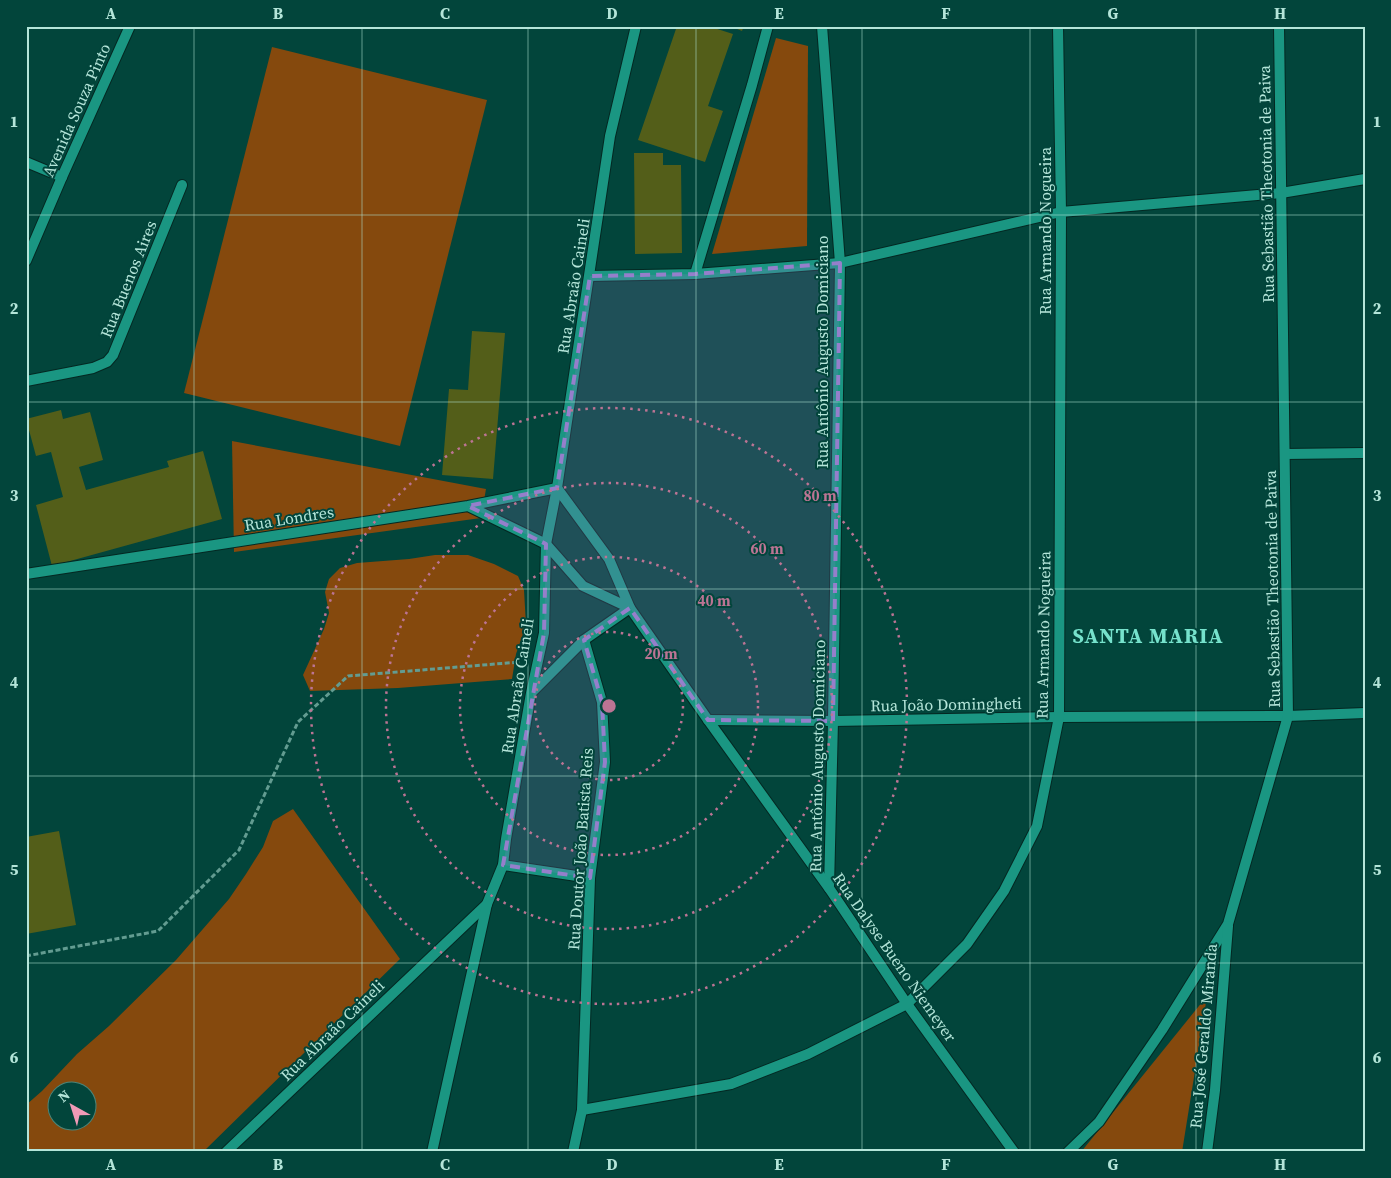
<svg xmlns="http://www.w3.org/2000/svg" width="1391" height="1178" viewBox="0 0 1391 1178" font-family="'Source Serif 4',serif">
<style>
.green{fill:#85490d;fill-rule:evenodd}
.building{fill:#535e19}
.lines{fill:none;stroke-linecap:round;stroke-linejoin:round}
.minor-casing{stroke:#042822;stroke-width:12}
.path{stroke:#639c91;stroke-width:3;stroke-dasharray:5 2.5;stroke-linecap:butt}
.minor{stroke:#1a9682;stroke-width:10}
.marked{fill:#957fcb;fill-opacity:0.2;stroke:#957fcb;stroke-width:4;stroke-dasharray:10 6;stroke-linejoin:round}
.grid{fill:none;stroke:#b4e5d9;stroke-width:1;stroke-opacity:0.55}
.ring{fill:none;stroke:#bc7494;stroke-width:2.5;stroke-dasharray:2.5 5}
.labels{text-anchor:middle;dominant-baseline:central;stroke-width:4;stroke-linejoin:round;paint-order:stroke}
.street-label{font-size:16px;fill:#b4e5d9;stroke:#02453b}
.district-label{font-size:21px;font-weight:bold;letter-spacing:1px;fill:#76e2cc;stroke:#02453b}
.centre{fill:#bc7494;stroke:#02453b;stroke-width:2.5}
.ring-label{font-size:15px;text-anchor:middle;font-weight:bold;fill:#bc7494;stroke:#02453b;stroke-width:4;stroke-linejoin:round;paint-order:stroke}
.neatline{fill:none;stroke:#b4e5d9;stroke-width:2}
.grid-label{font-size:16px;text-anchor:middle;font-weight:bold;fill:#b4e5d9}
</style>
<rect width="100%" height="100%" fill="#02453b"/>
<g class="green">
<polygon points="776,38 808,46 807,246 712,254"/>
<polygon points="272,47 487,100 400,446 184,393"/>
<polygon points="232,441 486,489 481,518 234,552"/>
<polygon points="435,555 468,555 494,564 518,576 524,590 526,625 516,654 512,679 398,688 310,691 303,675 324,629 329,613 325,592 329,579 340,568 357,563 409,559"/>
<path d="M293,809L400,959L203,1152H26V1105L42,1091L77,1054L109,1026L176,960L229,899L246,874L263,847L273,821ZM88,1090V1120H58V1090Z"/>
<polygon points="1207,996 1182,1152 1081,1152"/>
</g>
<g class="building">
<polygon points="677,26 708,26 733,34 708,106 723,111 705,162 638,140"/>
<polygon points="730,26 744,26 742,31"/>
<polygon points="634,153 663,153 663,165 681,165 682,253 635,254"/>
<polygon points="472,331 505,333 493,479 442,475 449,389 468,390"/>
<polygon points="61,410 63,419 90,412 103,460 79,467 86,490 169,467 167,461 203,451 222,519 52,566 36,505 63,497 51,452 36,456 26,419"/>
<polygon points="59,831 76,925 26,934 26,837"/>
</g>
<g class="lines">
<defs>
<g id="minor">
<polyline points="822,26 840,263 833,721 829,888"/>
<polyline points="26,162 62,177"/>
<polyline points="26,261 62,177 130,26"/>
<polyline points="695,274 752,85 768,26"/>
<polyline points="590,276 695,274 840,263 1061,212 1281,193 1365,179"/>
<polyline points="26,381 93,368 107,362 113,355 182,185"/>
<polyline points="1285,454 1365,453"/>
<polyline points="26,574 468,506 557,488 609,559 630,608 583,586 546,544 468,506"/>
<polyline points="532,692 584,640 630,608 708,720 829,888 907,1004 1014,1152"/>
<polyline points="708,720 833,721 1059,717 1288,716 1365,713"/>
<polyline points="503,865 590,878"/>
<polyline points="582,1110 731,1084 808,1054 907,1004 967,944 1004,891 1037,826 1059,717 1061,212 1058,26"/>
<polyline points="226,1152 487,904 503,865 506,839 531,693 544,633 546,544 557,488 610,136 636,26"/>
<polyline points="432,1152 487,904"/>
<polyline points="573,1152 582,1110 590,878 605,762 602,702 584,640"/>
<polyline points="1068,1152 1099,1122 1162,1030 1228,924 1288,716 1279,26"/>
<polyline points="1207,1152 1215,1090 1228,926"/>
</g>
</defs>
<use href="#minor" class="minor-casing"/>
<polyline class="path" points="26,956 158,931 239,850 298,722 348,676 520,662"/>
<use href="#minor" class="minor"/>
</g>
<path class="marked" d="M840,263L833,721L708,720L630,608L584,640L602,702L605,762L590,878L503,865L544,633L546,544L468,506L557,488L590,276L695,274Z"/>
<path class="grid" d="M194,26V1152M362,26V1152M528,26V1152M696,26V1152M862,26V1152M1030,26V1152M1196,26V1152M26,215H1365M26,402H1365M26,589H1365M26,776H1365M26,963H1365"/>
<g class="ring">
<circle cx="609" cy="706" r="74"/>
<circle cx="609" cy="706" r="149"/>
<circle cx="609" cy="706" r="223"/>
<circle cx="609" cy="706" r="298"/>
</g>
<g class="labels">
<g class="street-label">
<text transform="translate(76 110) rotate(-66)">Avenida Souza Pinto</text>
<text transform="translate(1266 184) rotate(-91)">Rua Sebastião Theotonia de Paiva</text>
<text transform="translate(1045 231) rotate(-90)">Rua Armando Nogueira</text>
<text transform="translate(128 279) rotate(-68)">Rua Buenos Aires</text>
<text transform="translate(573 286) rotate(-81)">Rua Abraão Caineli</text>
<text transform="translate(822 352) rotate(-90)">Rua Antônio Augusto Domiciano</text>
<text transform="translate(289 518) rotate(-9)">Rua Londres</text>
<text transform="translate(1272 589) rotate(-91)">Rua Sebastião Theotonia de Paiva</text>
<text transform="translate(1043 635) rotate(-89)">Rua Armando Nogueira</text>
<text transform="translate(517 686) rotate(-81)">Rua Abraão Caineli</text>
<text transform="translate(946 704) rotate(-1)">Rua João Domingheti</text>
<text transform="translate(817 756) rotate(-89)">Rua Antônio Augusto Domiciano</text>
<text transform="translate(580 849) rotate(-86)">Rua Doutor João Batista Reis</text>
<text transform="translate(895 957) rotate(55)">Rua Dalyse Bueno Niemeyer</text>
<text transform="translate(332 1030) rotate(-44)">Rua Abraão Caineli</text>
<text transform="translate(1203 1036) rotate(-85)">Rua José Geraldo Miranda</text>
</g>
<g class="district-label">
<text x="1148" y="635">SANTA MARIA</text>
</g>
</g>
<circle cx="609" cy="706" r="8" class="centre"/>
<g class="ring-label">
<text x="820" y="501">80 m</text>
<text x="767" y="554">60 m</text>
<text x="714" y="606">40 m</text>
<text x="661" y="659">20 m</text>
</g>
<rect width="1391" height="1178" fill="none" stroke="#02453b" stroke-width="55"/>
<g transform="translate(72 1106) rotate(321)"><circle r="24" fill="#02453b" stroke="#49857a"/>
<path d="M0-4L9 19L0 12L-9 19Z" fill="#f09ab7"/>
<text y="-8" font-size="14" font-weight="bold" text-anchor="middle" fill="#b4e5d9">N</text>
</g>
<rect x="28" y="28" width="1336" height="1122" class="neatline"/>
<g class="grid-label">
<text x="111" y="19">A</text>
<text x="278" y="19">B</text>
<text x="445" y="19">C</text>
<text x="612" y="19">D</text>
<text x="779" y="19">E</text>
<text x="946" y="19">F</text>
<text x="1113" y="19">G</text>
<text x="1280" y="19">H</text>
<text x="14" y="127">1</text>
<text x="1377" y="127">1</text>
<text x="14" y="314">2</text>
<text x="1377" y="314">2</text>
<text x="14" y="501">3</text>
<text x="1377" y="501">3</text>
<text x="14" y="688">4</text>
<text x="1377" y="688">4</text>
<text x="14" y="875">5</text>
<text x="1377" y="875">5</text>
<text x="14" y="1063">6</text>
<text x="1377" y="1063">6</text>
<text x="111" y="1170">A</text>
<text x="278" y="1170">B</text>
<text x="445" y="1170">C</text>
<text x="612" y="1170">D</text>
<text x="779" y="1170">E</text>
<text x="946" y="1170">F</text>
<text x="1113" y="1170">G</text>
<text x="1280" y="1170">H</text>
</g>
</svg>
